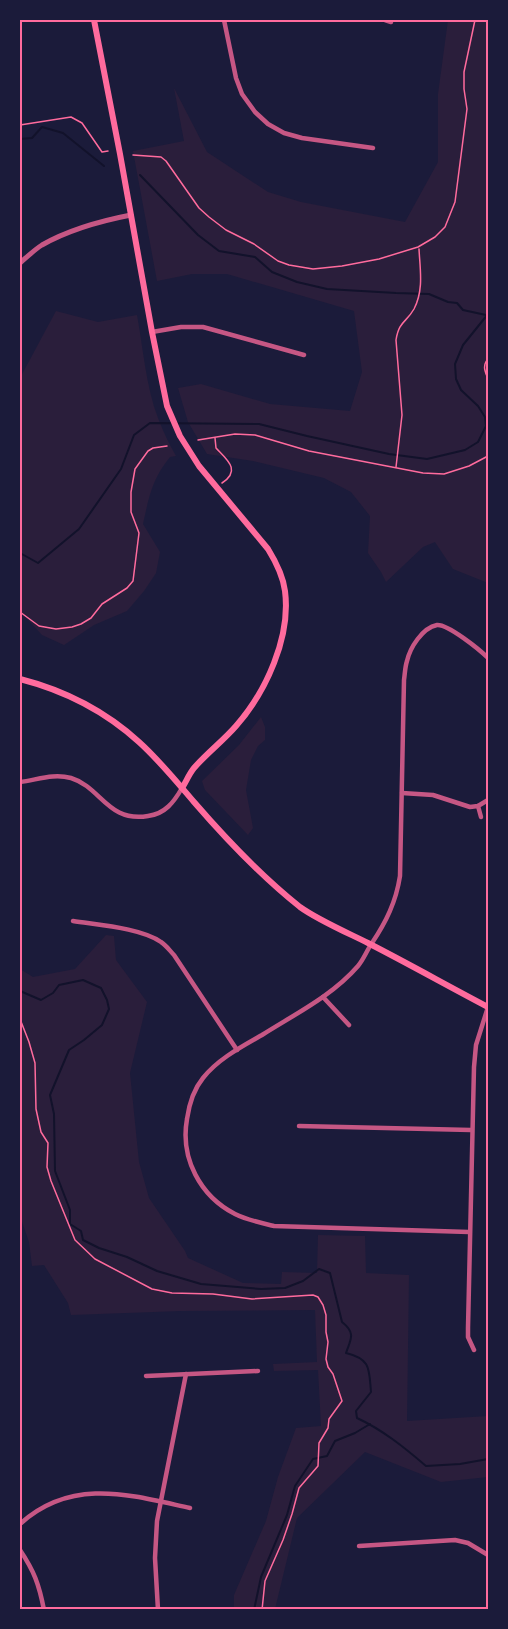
<svg xmlns="http://www.w3.org/2000/svg" width="508" height="1629" viewBox="0 0 508 1629" font-family="'Alegreya Sans',sans-serif">
<style>
.green{fill:#2a1e3b}
.lines{fill:none;stroke-linecap:round;stroke-linejoin:round}
.stream{stroke:#12122b;stroke-width:2}
.path{stroke:#ff6b9d;stroke-width:1.5}
.minor{stroke:#c65784;stroke-width:4.5}
.tertiary{stroke:#c65784;stroke-width:5}
.secondary{stroke:#ff6b9d;stroke-width:6}
.neatline{fill:none;stroke:#ff6b9d;stroke-width:2}
</style>
<rect width="100%" height="100%" fill="#1b1b3a"/>
<g class="green">
<polygon points="448,20 488,20 488,583 453,569 435,542 423,547 386,582 381,572 368,553 370,516 351,492 324,478 253,461 207,454 188,422 178,388 201,384 270,404 350,411 362,372 354,311 227,274 192,274 157,281 133,151 184,141 174,88 207,152 268,192 301,202 405,222 438,162 438,94"/>
<path d="M56,311L98,322L137,315C143,347 146,387 158,418C163,431 169,444 176,456L170,457C152,479 149,497 143,524L160,552L156,573L144,591L127,611L94,625L64,645L42,635L20,611V378Z"/>
<polygon points="261,717 265,727 265,740 258,746 251,760 246,790 253,828 248,835 205,790 202,781 239,745"/>
<polygon points="106,935 114,936 116,960 147,1002 130,1073 139,1162 149,1198 185,1251 188,1258 243,1283 281,1284 282,1272 317,1273 318,1235 365,1236 366,1273 409,1275 407,1421 488,1416 488,1477 441,1482 365,1452 297,1518 275,1609 234,1609 234,1595 266,1521 278,1477 296,1428 321,1426 318,1370 274,1371 273,1364 317,1362 315,1310 181,1311 71,1315 68,1303 44,1265 32,1266 29,1242 20,1216 20,969 33,977 75,969"/>
</g>
<g class="lines">
<g class="stream">
<polyline points="20,139 32,138 42,127 63,133 104,166"/>
<polyline points="140,175 198,235 219,251 255,257 272,272 297,282 327,289 396,293 429,294 448,302 457,303 463,310 486,315"/>
<polyline points="20,553 38,563 79,529 121,469 134,435 150,423 259,424 307,436 389,454 427,459 465,450 478,442 486,426 485,417 478,406 461,390 456,379 455,364 463,345 488,314"/>
<path d="M20,991L41,1000L53,993L59,985L83,980L101,988L107,1000L109,1009L102,1025L84,1040L69,1050L50,1095L54,1114L55,1171L70,1210V1224L81,1231L83,1240L99,1248L127,1257L157,1271L201,1284L261,1289L285,1288L303,1281L319,1269L330,1273L342,1322C356,1333 351,1339 346,1353C371,1359 369,1369 371,1392L356,1411L357,1418C383,1430 405,1448 426,1466L460,1464L488,1459"/>
<polyline points="254,1610 261,1577 287,1515 295,1486 313,1459 327,1456 335,1441 355,1433 370,1424"/>
</g>
<g class="path">
<polyline points="20,125 71,117 82,123 102,152 108,151"/>
<polyline points="133,155 161,157 166,161 199,208 209,217 226,230 254,244 278,261 289,265 313,269 342,266 379,259 418,247 435,237 445,227 455,202 467,109 464,89 464,72 475,20"/>
<path d="M488,359C482,366 485,371 488,379"/>
<path d="M215,438L216,448C226,459 242,470 222,483"/>
<polyline points="198,440 235,434 255,435 309,451 423,473 444,474 469,466 488,456"/>
<path d="M396,467L402,415L396,340C399,321 406,323 414,309C424,290 420,269 419,249"/>
<polyline points="20,612 39,626 56,629 72,627 81,624 91,618 102,604 127,588 133,581 139,533 131,512 131,492 135,469 148,451 153,448 167,446"/>
<polyline points="20,1019 29,1042 35,1063 36,1109 41,1132 48,1143 47,1167 51,1181 75,1240 95,1259 152,1289 172,1293 213,1294 252,1299 313,1295 318,1297 323,1305 326,1315 326,1332 328,1342 326,1359 328,1367 333,1374 342,1401 329,1419 328,1428 319,1443 318,1466 299,1488 292,1514 283,1540 265,1581 262,1610"/>
</g>
<g class="minor">
<polyline points="224,20 236,78 242,94 255,112 268,124 284,133 302,138 373,148"/>
<polyline points="385,20 391,22"/>
<polyline points="152,332 181,327 203,327 304,355"/>
<path d="M20,782C37,780 53,773 71,778C101,787 108,823 148,816C165,814 174,802 182,788"/>
<polyline points="402,793 433,795 470,807 478,806 488,800"/>
<polyline points="478,806 481,817"/>
<path d="M73,921C98,925 141,928 161,942C166,945 170,951 174,955L237,1050"/>
<polyline points="323,997 349,1025"/>
<polyline points="299,1126 471,1130"/>
<path d="M469,1232L274,1226C261,1223 247,1220 235,1214C200,1196 180,1158 187,1119C189,1105 194,1089 203,1078C218,1059 241,1047 262,1035C295,1014 332,996 358,966C364,959 367,950 372,943C386,922 396,902 400,876L404,680C405,673 405,667 407,661C410,648 422,628 437,625C448,624 480,650 488,658"/>
<polyline points="474,1350 468,1337 468,1328 474,1067 476,1045 488,1007"/>
<polyline points="146,1376 258,1371"/>
<path d="M20,1524C72,1477 130,1495 190,1508"/>
<polyline points="359,1546 455,1540 468,1543 488,1555"/>
<path d="M20,1550C34,1571 39,1584 44,1610"/>
<polyline points="158,1610 155,1558 157,1521 186,1374"/>
</g>
<path class="tertiary" d="M20,263C27,257 34,250 42,245C70,229 100,221 131,215"/>
<g class="secondary">
<path d="M94,20L120,154L152,332L167,406L180,436L199,466L268,549C276,562 283,575 285,591C291,637 266,692 236,726C223,741 207,753 194,768C189,774 186,782 182,788"/>
<path d="M20,679C63,690 105,711 139,742C159,760 176,781 194,802C226,839 261,876 300,907C318,920 348,933 368,943C409,964 448,986 488,1007"/>
</g>
</g>
<rect width="508" height="1629" fill="none" stroke="#1b1b3a" stroke-width="42"/>
<rect x="21" y="21" width="466" height="1587" class="neatline"/>
</svg>
